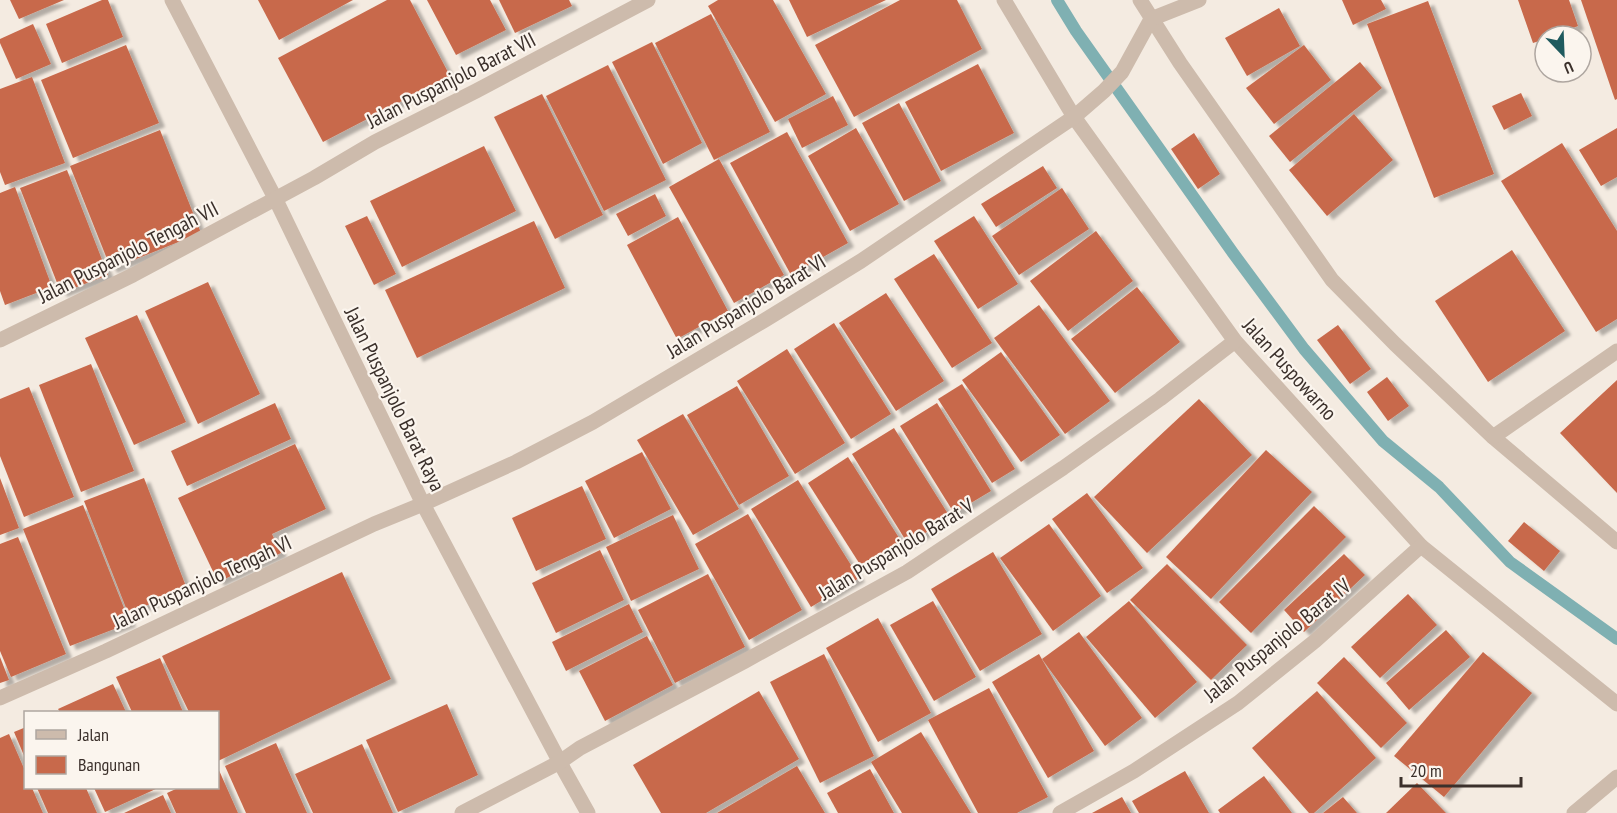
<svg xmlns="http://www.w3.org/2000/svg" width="1617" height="813" viewBox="0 0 1617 813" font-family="'PT Sans Narrow',sans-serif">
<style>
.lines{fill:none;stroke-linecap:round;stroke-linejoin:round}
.stream{stroke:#7fb0b2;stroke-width:12}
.building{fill:#c8694b;filter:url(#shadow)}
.minor{stroke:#cdbbac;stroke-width:15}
.labels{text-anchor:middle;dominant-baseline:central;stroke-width:4.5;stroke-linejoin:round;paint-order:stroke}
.street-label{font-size:21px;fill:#3b302b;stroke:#fbf5ee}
</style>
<defs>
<filter id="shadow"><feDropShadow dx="6" dy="4" stdDeviation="1.5" flood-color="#0004"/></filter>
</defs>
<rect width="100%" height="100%" fill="#f4ebe1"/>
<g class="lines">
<polyline class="stream" points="1057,0 1076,31 1233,253 1304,349 1383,441 1439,487 1510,562 1617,639"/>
</g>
<g class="building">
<polygon points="10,0 64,0 19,19"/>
<polygon points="102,0 108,0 123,37 62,63 46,24"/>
<polygon points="258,0 353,0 279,40"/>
<polygon points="387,0 410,0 450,76 323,142 278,58"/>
<polygon points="427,0 490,0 506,30 456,55"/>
<polygon points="499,0 569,0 572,6 515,33"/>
<polygon points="718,0 773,0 826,94 775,122 708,6"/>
<polygon points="789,0 886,0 807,37"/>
<polygon points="900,0 957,0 982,49 854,117 815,45"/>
<polygon points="1342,0 1381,0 1386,9 1353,25"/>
<polygon points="1518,0 1569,0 1578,26 1552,36 1545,36 1545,39 1533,43"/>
<polygon points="1581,0 1617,0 1617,99 1615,100"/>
<polygon points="1428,1 1494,174 1434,198 1367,24"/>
<polygon points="1279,8 1300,46 1247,76 1225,38"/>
<polygon points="711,14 770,132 714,160 655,43"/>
<polygon points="33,24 51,64 16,79 0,43 0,39"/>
<polygon points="652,42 702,143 663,164 612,62"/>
<polygon points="126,45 159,123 73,158 41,80"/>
<polygon points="1304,45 1331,80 1274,124 1246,88"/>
<polygon points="1360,62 1382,88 1290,162 1269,136"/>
<polygon points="978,64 1014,133 941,171 905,102"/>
<polygon points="608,65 666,180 604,211 546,96"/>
<polygon points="32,77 65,163 5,185 0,172 0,89"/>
<polygon points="1521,93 1532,116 1504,130 1492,106"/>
<polygon points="542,94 603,215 555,239 494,117"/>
<polygon points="833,96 848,125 802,148 788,119"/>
<polygon points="899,103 941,181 904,201 862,123"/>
<polygon points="1354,114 1393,160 1327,216 1289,170"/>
<polygon points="856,128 899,204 850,231 808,156"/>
<polygon points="1617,128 1617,177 1601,186 1579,150"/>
<polygon points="160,130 201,233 111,269 70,166"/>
<polygon points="787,132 848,243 791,275 730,163"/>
<polygon points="1194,133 1220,174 1198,189 1171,149"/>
<polygon points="1562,143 1617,231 1617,319 1596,332 1501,181"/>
<polygon points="484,146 516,211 402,267 370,201"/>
<polygon points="719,159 784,275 734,303 669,187"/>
<polygon points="1043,166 1057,188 996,227 981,204"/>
<polygon points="67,170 108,275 61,293 20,188"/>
<polygon points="15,187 52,287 5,305 0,291 0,193"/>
<polygon points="1062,188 1089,229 1019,275 992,236"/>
<polygon points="655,194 666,216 628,236 616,214"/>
<polygon points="367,216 396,274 374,285 345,226"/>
<polygon points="974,216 1018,284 978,309 934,241"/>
<polygon points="678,217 728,311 677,339 627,245"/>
<polygon points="534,221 565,288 417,358 385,290"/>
<polygon points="1096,231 1133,281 1068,331 1030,281"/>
<polygon points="1512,250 1565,331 1488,382 1435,301"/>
<polygon points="934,254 992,343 952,368 894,279"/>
<polygon points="208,282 260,394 198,424 145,311"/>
<polygon points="1137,287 1180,342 1115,393 1071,339"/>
<polygon points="886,293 944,381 896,411 839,323"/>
<polygon points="1039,305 1110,401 1065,434 994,338"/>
<polygon points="137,315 186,422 134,445 85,338"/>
<polygon points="834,323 891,414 851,439 794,349"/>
<polygon points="1338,325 1371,369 1350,384 1317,340"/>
<polygon points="787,349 845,443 795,474 737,381"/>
<polygon points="1001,352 1060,435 1021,462 962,380"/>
<polygon points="91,364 134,471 81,492 39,385"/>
<polygon points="1387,377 1409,406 1388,421 1367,392"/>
<polygon points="1617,380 1617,493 1560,433"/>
<polygon points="962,384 1015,469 992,483 938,399"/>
<polygon points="737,386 789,476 739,505 687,415"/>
<polygon points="29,387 74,497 24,517 0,456 0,399"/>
<polygon points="1199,399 1252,455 1147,553 1094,497"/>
<polygon points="275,403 291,439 187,486 171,451"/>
<polygon points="937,403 991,491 954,513 900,426"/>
<polygon points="683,414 739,509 693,535 637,440"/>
<polygon points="894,428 950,517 908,544 852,454"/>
<polygon points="295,444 326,509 272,534 281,553 218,582 178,498"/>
<polygon points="1266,450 1312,492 1211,599 1166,557"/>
<polygon points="642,452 671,509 614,538 585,481"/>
<polygon points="848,457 901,541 861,566 808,483"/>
<polygon points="0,478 19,528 0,535"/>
<polygon points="144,478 187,589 128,613 84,501"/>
<polygon points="798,480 859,578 811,607 751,509"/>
<polygon points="582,486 606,539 536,571 512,518"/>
<polygon points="1087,493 1143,568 1107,593 1052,519"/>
<polygon points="83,505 130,623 70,646 23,529"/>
<polygon points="1314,506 1346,537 1251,633 1219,602"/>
<polygon points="748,514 802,610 749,640 695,544"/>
<polygon points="673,515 699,569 631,601 606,547"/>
<polygon points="1524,522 1560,551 1544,571 1508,541"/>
<polygon points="1049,524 1101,596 1053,631 1000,558"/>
<polygon points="18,537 66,654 11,677 0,651 0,544"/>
<polygon points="600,550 624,600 556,633 532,583"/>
<polygon points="993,552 1042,634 980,671 931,589"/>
<polygon points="1344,554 1365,575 1304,632 1284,610"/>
<polygon points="1167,564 1247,645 1211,680 1130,600"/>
<polygon points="342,572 391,679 218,761 218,712 189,712 162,656"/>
<polygon points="708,574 745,647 675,683 638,610"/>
<polygon points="1408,594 1437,625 1380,678 1351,647"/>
<polygon points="933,601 976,677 934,701 890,625"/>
<polygon points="1129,601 1197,682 1155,718 1086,637"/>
<polygon points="629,604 643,632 566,671 552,642"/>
<polygon points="878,618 931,713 878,742 826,648"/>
<polygon points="1446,630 1470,657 1409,710 1386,683"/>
<polygon points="1079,632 1142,718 1105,746 1042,659"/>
<polygon points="647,636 673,685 605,721 579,671"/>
<polygon points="1483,652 1532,693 1444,797 1394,756"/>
<polygon points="824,654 874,756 820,783 770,682"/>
<polygon points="1039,654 1094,751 1048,778 992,682"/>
<polygon points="0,657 9,680 0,683"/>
<polygon points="1344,657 1407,723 1381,748 1317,683"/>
<polygon points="160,658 183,712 132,712 116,677"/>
<polygon points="113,684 126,712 60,712 58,709"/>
<polygon points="989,688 1048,797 1017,813 978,813 928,720"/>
<polygon points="759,691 799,759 706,813 661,813 633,765"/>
<polygon points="1317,691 1376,758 1314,813 1309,813 1252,748"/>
<polygon points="447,704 478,775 398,812 366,740"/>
<polygon points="26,727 26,758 25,758 14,732"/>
<polygon points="921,732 971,813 902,813 871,762"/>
<polygon points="9,734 26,773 26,788 32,788 43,813 0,813 0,738"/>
<polygon points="276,743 307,813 246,813 225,766"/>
<polygon points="362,744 393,813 313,813 295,774"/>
<polygon points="797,766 825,813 717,813"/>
<polygon points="218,768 238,813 176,813 167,793 178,788 218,788"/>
<polygon points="870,769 894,813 838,813 827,793"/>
<polygon points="1185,771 1209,813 1139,813 1132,801"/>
<polygon points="1264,776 1292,813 1220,813 1218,810"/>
<polygon points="1417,783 1446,813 1386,813"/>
<polygon points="37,788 86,788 97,813 48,813"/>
<polygon points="94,788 158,788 105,812"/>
<polygon points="163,795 171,813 124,813"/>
<polygon points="1122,797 1131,813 1092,813"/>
<polygon points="1343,797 1357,813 1323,813"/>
</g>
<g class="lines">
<g class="minor">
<polyline points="172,0 275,198 423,504 564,770 588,813"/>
<polyline points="1004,0 1074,117 1235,341 1421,546 1617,704"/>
<polyline points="1140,0 1180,63 1332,280 1395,344 1493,437 1617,542"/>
<polyline points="0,340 133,275 314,178 375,142 476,91 648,0"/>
<polyline points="1493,437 1617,351"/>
<polyline points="0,698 106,651 374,524 423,504 516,462 593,422 765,320 861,261 1074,117 1104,91 1122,72 1151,19 1199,0"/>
<polyline points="462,813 560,762 580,748 745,661 907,572 1063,468 1160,399 1235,341"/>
<polyline points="1060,813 1134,771 1238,703 1315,641 1421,546"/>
<polyline points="1574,813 1617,777"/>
</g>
</g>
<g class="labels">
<g class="street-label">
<text transform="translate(451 80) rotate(-27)">Jalan Puspanjolo Barat VII</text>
<text transform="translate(128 252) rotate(-27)">Jalan Puspanjolo Tengah VII</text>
<text transform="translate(746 306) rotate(-31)">Jalan Puspanjolo Barat VI</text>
<text transform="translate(1290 369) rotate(48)">Jalan Puspowarno</text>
<text transform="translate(395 399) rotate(64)">Jalan Puspanjolo Barat Raya</text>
<text transform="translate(896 549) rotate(-31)">Jalan Puspanjolo Barat V</text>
<text transform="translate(202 582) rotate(-25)">Jalan Puspanjolo Tengah VI</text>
<text transform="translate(1277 640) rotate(-39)">Jalan Puspanjolo Barat IV</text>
</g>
</g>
<rect x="24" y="711" width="195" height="78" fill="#fbf5ee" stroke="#aea6a0" stroke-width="1.5"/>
<rect x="36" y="730" width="30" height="9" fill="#cdbbac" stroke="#aea6a0" stroke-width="1.5"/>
<text x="78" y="741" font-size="18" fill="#3b302b">Jalan</text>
<rect x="36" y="756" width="30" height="18" fill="#c8694b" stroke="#aea6a0" stroke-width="1.5"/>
<text x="78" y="771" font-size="18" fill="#3b302b">Bangunan</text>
<g transform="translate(1563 54) rotate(157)"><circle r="28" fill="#fbf5ee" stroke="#aea6a0" stroke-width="1.5"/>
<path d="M0-4.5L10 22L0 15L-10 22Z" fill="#1f5a5e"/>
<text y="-9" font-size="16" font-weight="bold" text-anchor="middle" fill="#3b302b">U</text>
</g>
<path d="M1401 777v9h120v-9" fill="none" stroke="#3b302b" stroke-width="3"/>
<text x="1410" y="777" font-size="18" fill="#3b302b" stroke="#fbf5ee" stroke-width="4.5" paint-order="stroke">20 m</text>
</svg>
